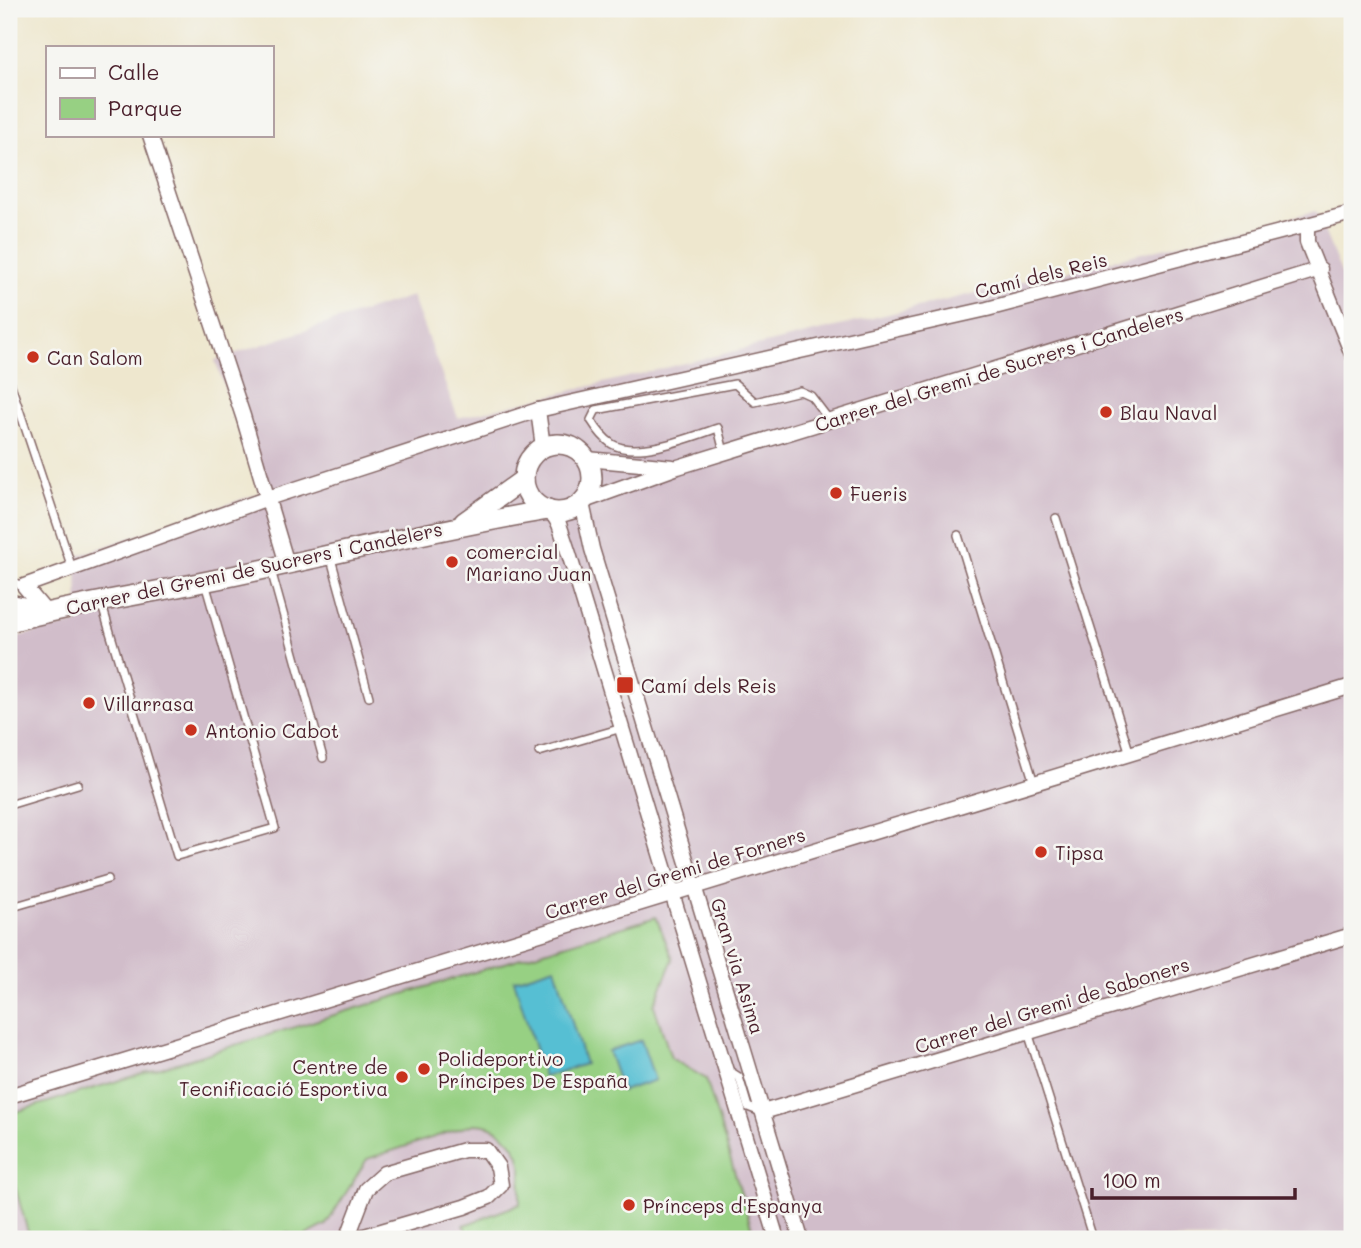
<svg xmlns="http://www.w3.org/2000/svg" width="1361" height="1248" viewBox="0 0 1361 1248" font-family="Mali,sans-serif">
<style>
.industrial{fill:#d1bdca}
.green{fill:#97d083;stroke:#707857;stroke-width:2}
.water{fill:#56bfd3;stroke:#506f7f;stroke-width:2}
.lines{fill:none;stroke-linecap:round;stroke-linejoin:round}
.service-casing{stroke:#836564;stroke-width:10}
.minor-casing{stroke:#836564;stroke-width:17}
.tertiary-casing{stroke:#836564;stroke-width:22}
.service{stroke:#fff;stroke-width:7}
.minor{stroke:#fff;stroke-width:14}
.tertiary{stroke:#fff;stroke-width:19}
.poi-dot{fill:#c8321e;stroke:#f6f6f2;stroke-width:2.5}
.labels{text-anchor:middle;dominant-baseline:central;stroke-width:5;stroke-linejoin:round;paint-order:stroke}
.street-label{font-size:19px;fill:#4a1f2b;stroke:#f6f6f2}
.poi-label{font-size:19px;fill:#4a1f2b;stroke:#f6f6f2;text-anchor:start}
</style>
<rect width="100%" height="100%" fill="#f6f6f2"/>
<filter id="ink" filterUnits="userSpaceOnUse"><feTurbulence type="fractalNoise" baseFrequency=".0143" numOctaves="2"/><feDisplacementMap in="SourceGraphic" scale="14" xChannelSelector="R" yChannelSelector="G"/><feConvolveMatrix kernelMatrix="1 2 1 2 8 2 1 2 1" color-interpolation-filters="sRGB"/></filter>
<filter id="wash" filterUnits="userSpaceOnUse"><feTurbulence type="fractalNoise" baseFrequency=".00686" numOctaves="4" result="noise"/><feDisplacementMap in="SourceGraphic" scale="28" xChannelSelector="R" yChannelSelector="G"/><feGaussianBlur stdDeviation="1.57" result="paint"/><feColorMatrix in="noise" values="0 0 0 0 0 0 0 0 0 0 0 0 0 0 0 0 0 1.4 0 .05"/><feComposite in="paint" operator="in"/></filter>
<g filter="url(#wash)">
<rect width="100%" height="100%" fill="#eee7ce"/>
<polygon class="industrial" points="1316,211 1352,299 1352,1239 9,1239 9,638 78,623 77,556 260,493 215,360 412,296 458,418"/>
<path class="green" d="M656,917L673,959L654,1005L671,1058L706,1079L755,1239H468L464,1225L520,1204C519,1191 522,1178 521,1165C520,1150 505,1133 491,1127C486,1125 479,1124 474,1124L367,1159L326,1225L303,1237L288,1233L267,1239H30L9,1166V1114Z"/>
<g class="water">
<polygon points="555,967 585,1064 544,1077 514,980"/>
<polygon points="641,1040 655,1080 622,1091 608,1051"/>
</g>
</g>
<g filter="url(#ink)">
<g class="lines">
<defs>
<g id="service">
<polyline points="9,379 72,568"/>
<path d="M724,452L718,428C692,437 637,459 612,444C603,438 596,428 591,420L596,410L735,384L755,402L800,391L811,396L830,421"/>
<polyline points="1056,518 1130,754"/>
<polyline points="958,535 1034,783"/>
<polyline points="330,555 369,697"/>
<polyline points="271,570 323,758"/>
<polyline points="9,581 24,586"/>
<polyline points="101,602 177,856 275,828 205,583"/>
<polyline points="539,752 622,728"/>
<polyline points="9,805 78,784"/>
<polyline points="9,908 108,879"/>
<polyline points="1028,1032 1093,1239"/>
<polyline points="728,1070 739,1077 748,1107 761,1112"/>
</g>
<g id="minor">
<polyline points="150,135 243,416 287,564"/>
<polyline points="1352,213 1307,225 1307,242 1352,354"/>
<polyline points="543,447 538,410 987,309 1307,225"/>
<polyline points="587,459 673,467"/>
<polyline points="584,501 678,467 1320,269"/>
<polyline points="582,503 592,549 801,1239"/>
<polyline points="551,511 559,524 569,554 777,1239"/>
<polyline points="46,612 24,586 268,498 538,410"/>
<polyline points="9,1096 1352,686"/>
<polyline points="763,1112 1352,935"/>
<polyline points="347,1239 366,1189 384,1173 464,1150 486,1150 498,1167 501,1185 489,1197 464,1207 354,1239"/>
</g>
<g id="tertiary">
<circle cx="558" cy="478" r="34"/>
<polyline points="464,522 524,479"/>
<polyline points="9,604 42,611"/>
<path d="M9,622C74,604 142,595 208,581C322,558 434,529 548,510"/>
</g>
</defs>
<use href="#service" class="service-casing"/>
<use href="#minor" class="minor-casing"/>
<use href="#tertiary" class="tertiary-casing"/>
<use href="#service" class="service"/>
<use href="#minor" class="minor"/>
<use href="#tertiary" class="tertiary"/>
</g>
</g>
<g class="poi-dot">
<circle cx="33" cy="357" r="7"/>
<circle cx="1106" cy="412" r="7"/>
<circle cx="836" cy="493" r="7"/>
<circle cx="452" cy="562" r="7"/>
<rect x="616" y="676" width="18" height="18" rx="3.5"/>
<circle cx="89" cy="703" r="7"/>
<circle cx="191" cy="730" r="7"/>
<circle cx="1041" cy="852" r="7"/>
<circle cx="424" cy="1069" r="7"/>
<circle cx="402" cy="1077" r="7"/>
<circle cx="629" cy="1205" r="7"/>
</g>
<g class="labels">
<g class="street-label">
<text transform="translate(1041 275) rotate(-14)">Camí dels Reis</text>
<text transform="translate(999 369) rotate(-17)">Carrer del Gremi de Sucrers i Candelers</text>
<text transform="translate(254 568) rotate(-12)">Carrer del Gremi de Sucrers i Candelers</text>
<text transform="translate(675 873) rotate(-17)">Carrer del Gremi de Forners</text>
<text transform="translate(738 966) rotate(73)">Gran via Asima</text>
<text transform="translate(1052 1005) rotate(-17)">Carrer del Gremi de Saboners</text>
</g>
<g class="poi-label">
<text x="47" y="357">Can Salom</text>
<text x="1120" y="412">Blau Naval</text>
<text x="850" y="493">Fueris</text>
<text x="466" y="551">comercial<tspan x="466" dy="22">Mariano Juan</tspan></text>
<text x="641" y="685">Camí dels Reis</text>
<text x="103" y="703">Villarrasa</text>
<text x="205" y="730">Antonio Cabot</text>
<text x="1055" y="852">Tipsa</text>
<text x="438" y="1058">Polideportivo<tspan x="438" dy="22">Príncipes De España</tspan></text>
<text x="388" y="1066" text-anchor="end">Centre de<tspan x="388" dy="22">Tecnificació Esportiva</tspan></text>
<text x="643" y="1205">Prínceps d'Espanya</text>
</g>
</g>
<rect width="1361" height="1248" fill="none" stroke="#f6f6f2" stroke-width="35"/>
<rect x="46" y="46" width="228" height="91" fill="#f6f6f2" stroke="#b1a0a2" stroke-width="2"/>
<rect x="60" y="68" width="35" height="10" fill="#ffffff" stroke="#b1a0a2" stroke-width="2"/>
<text x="108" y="80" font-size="21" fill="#4a1f2b">Calle</text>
<rect x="60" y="98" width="35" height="21" fill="#97d083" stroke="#b1a0a2" stroke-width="2"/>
<text x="108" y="116" font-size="21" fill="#4a1f2b">Parque</text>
<path d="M1092 1188v10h203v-10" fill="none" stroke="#4a1f2b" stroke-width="3.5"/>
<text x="1102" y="1188" font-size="21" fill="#4a1f2b" stroke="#f6f6f2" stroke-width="5" paint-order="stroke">100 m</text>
</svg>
